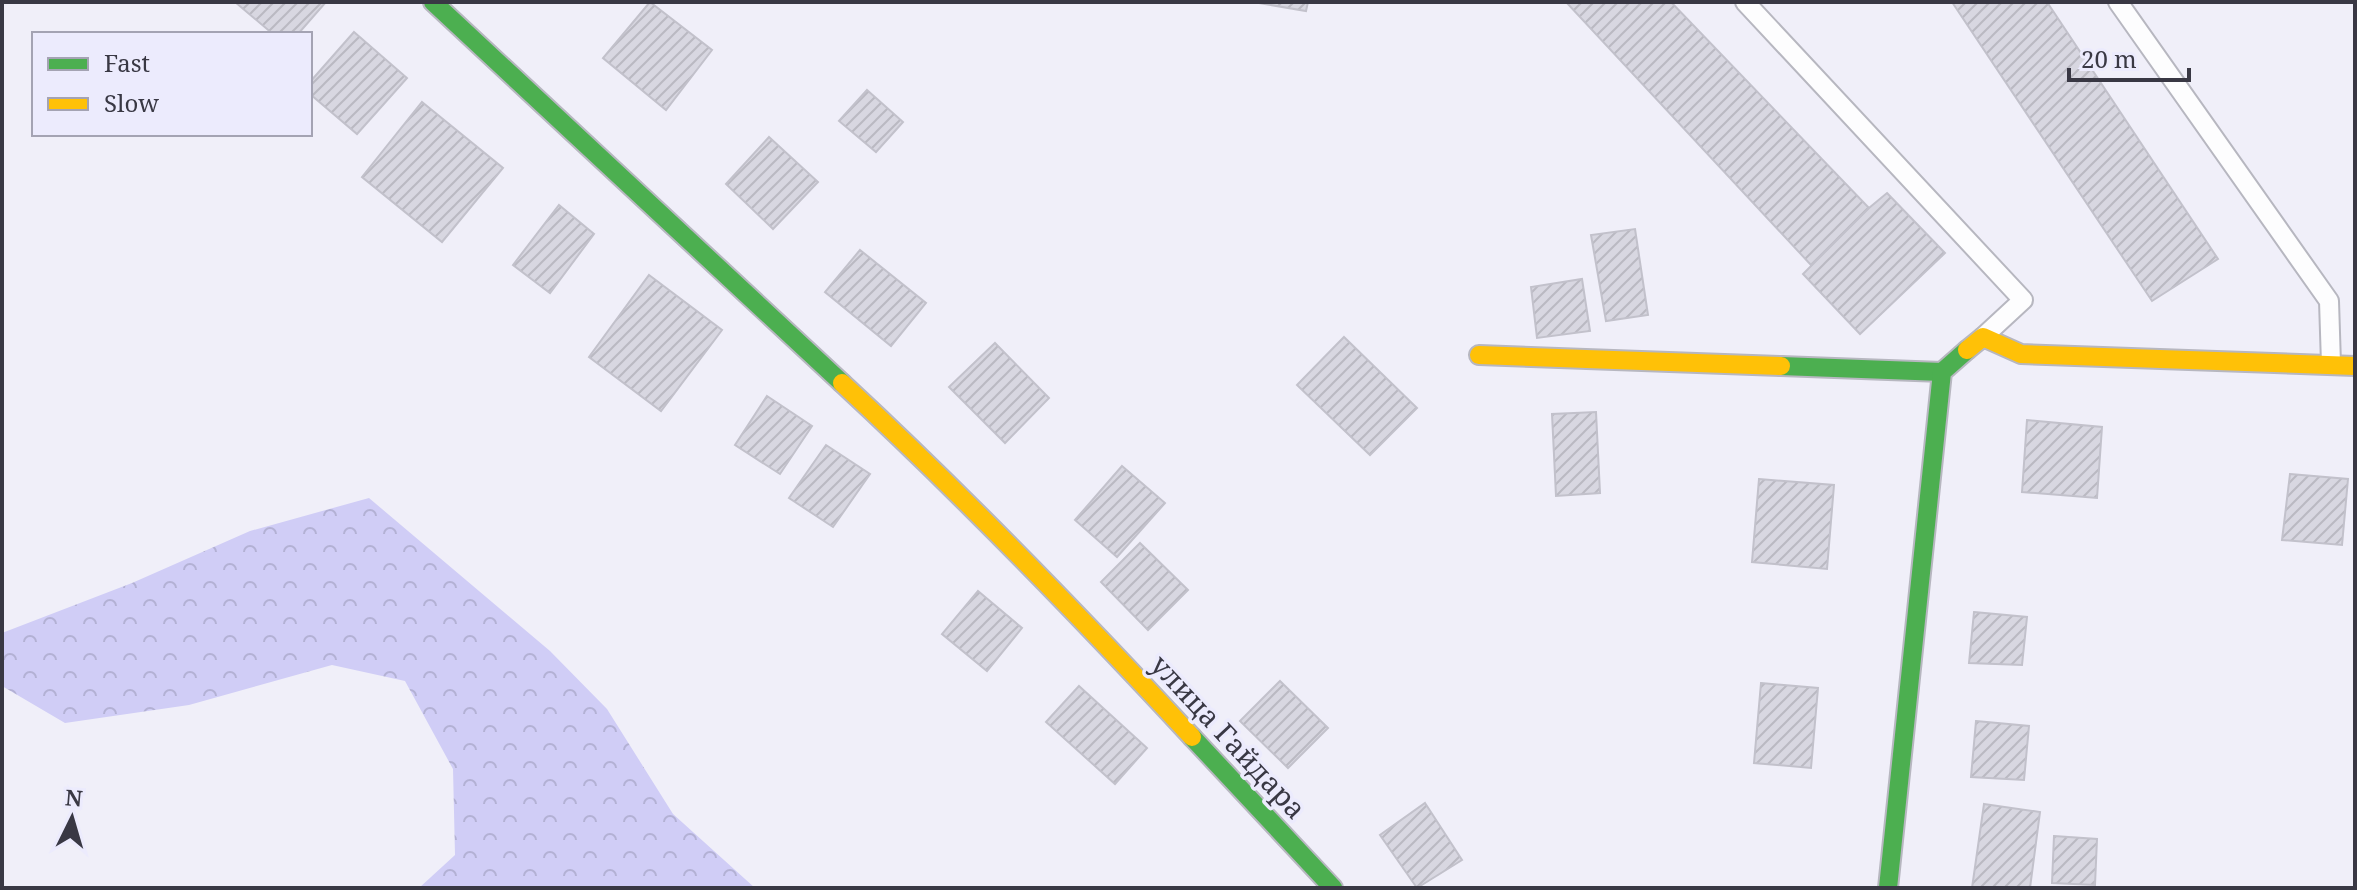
<svg xmlns="http://www.w3.org/2000/svg" width="2357" height="890" viewBox="0 0 2357 890" font-family="'Noto Serif',serif">
<style>
.forest{fill:url(#forest-crowns)}
.building{fill:url(#building-hatch);stroke:#c2c1cb;stroke-width:2}
.lines{fill:none;stroke-linecap:round;stroke-linejoin:round}
.lane-casing{stroke:#b7b7c0;stroke-width:22}
.fast-casing{stroke:#b7b7c0;stroke-width:22}
.slow-casing{stroke:#b7b7c0;stroke-width:22}
.lane{stroke:#fdfdfe;stroke-width:18}
.fast{stroke:#4caf50;stroke-width:18}
.slow{stroke:#ffc107;stroke-width:18}
.labels{text-anchor:middle;dominant-baseline:central;stroke-width:7;stroke-linejoin:round;paint-order:stroke}
.street-label{font-size:28px;fill:#393844;stroke:#ecebfd}
</style>
<defs>
<pattern id="forest-crowns" width="20" height="18" patternUnits="userSpaceOnUse" patternTransform="scale(2)"><rect width="20" height="18" fill="#d0cdf6"/><path d="M2 6a3 3 0 1 1 6 0M12 15a3 3 0 1 1 6 0" fill="none" stroke="#b3b1d4"/></pattern>
<pattern id="building-hatch" width="6" height="6" patternUnits="userSpaceOnUse" patternTransform="scale(2)"><rect width="6" height="6" fill="#d8d7e1"/><path d="M-1 1l2-2M0 6l6-6M5 7l2-2" fill="none" stroke="#bab9c2"/></pattern>
</defs>
<rect width="100%" height="100%" fill="#f0eff9"/>
<polygon class="forest" points="369,498 550,651 607,709 673,814 755,888 419,888 455,855 453,769 405,681 332,665 189,705 65,723 2,686 2,633 132,583 250,531"/>
<g class="building">
<polygon points="235,2 326,2 298,34 273,34"/>
<polygon points="650,2 712,50 666,110 603,58"/>
<polygon points="1253,2 1308,2 1306,11"/>
<polygon points="1566,2 1671,2 1869,208 1811,265"/>
<polygon points="1952,2 2047,2 2218,259 2152,301"/>
<polygon points="354,32 407,78 357,134 310,94 310,82"/>
<polygon points="867,90 903,122 876,152 839,121"/>
<polygon points="422,102 503,168 442,242 362,177"/>
<polygon points="769,137 818,182 773,229 726,184"/>
<polygon points="1887,193 1945,253 1860,334 1803,274 1869,208"/>
<polygon points="559,205 594,234 550,293 513,265"/>
<polygon points="1635,229 1648,315 1606,321 1591,235"/>
<polygon points="860,250 926,303 891,346 825,292"/>
<polygon points="649,275 722,330 661,411 589,357"/>
<polygon points="1582,279 1590,331 1537,338 1531,287"/>
<polygon points="1344,337 1417,408 1370,455 1297,385"/>
<polygon points="995,343 1049,398 1005,443 949,387"/>
<polygon points="767,396 812,426 780,474 735,445"/>
<polygon points="1596,412 1600,493 1556,496 1552,414"/>
<polygon points="2027,420 2102,427 2097,498 2022,492"/>
<polygon points="826,445 870,474 833,527 789,498"/>
<polygon points="1122,466 1165,503 1117,557 1075,520"/>
<polygon points="2290,474 2348,479 2342,545 2282,540"/>
<polygon points="1759,479 1834,485 1827,569 1752,562"/>
<polygon points="1140,543 1188,590 1148,630 1101,582"/>
<polygon points="978,591 1022,628 987,671 942,634"/>
<polygon points="1974,612 2027,617 2022,665 1969,663"/>
<polygon points="1280,681 1328,728 1288,768 1240,721"/>
<polygon points="1761,683 1818,688 1811,768 1754,763"/>
<polygon points="1079,686 1147,748 1115,784 1046,722"/>
<polygon points="1976,721 2029,726 2024,780 1971,777"/>
<polygon points="1425,803 1462,860 1417,888 1380,835"/>
<polygon points="1984,804 2040,812 2030,888 1972,888"/>
<polygon points="2054,836 2097,839 2095,885 2052,883"/>
</g>
<g class="lines">
<defs>
<g id="lane">
<polyline points="1745,2 2023,300 1983,337"/>
<polyline points="2118,2 2329,301 2331,364"/>
</g>
<g id="fast">
<polyline points="433,2 842,383"/>
<polyline points="1781,366 1942,372"/>
<polyline points="1192,737 1333,888"/>
<polyline points="1888,888 1942,372 1967,350"/>
</g>
<g id="slow">
<polyline points="1967,350 1983,337 2021,354 2355,366"/>
<polyline points="1479,355 1781,366"/>
<path d="M842,383C964,496 1079,615 1192,737"/>
</g>
</defs>
<use href="#lane" class="lane-casing"/>
<use href="#fast" class="fast-casing"/>
<use href="#slow" class="slow-casing"/>
<use href="#lane" class="lane"/>
<use href="#fast" class="fast"/>
<use href="#slow" class="slow"/>
</g>
<g class="labels">
<g class="street-label">
<text transform="translate(1229 736) rotate(47)">улица Гайдара</text>
</g>
</g>
<rect width="2357" height="890" fill="none" stroke="#393844" stroke-width="8"/>
<rect x="32" y="32" width="280" height="104" fill="#ecebfd" stroke="#a4a3b3" stroke-width="2"/>
<rect x="48" y="58" width="40" height="12" fill="#4caf50" stroke="#a4a3b3" stroke-width="2"/>
<text x="104" y="72" font-size="24" fill="#393844">Fast</text>
<rect x="48" y="98" width="40" height="12" fill="#ffc107" stroke="#a4a3b3" stroke-width="2"/>
<text x="104" y="112" font-size="24" fill="#393844">Slow</text>
<g transform="translate(72 818) rotate(5)" stroke="#ecebfd" stroke-width="6" paint-order="stroke">
<path d="M0-6L14 30L0 20L-14 30Z" fill="#393844"/>
<text y="-12" font-size="22" font-weight="bold" text-anchor="middle" fill="#393844">N</text>
</g>
<path d="M2069 68v12h120v-12" fill="none" stroke="#393844" stroke-width="4"/>
<text x="2081" y="68" font-size="24" fill="#393844" stroke="#ecebfd" stroke-width="6" paint-order="stroke">20 m</text>
</svg>
